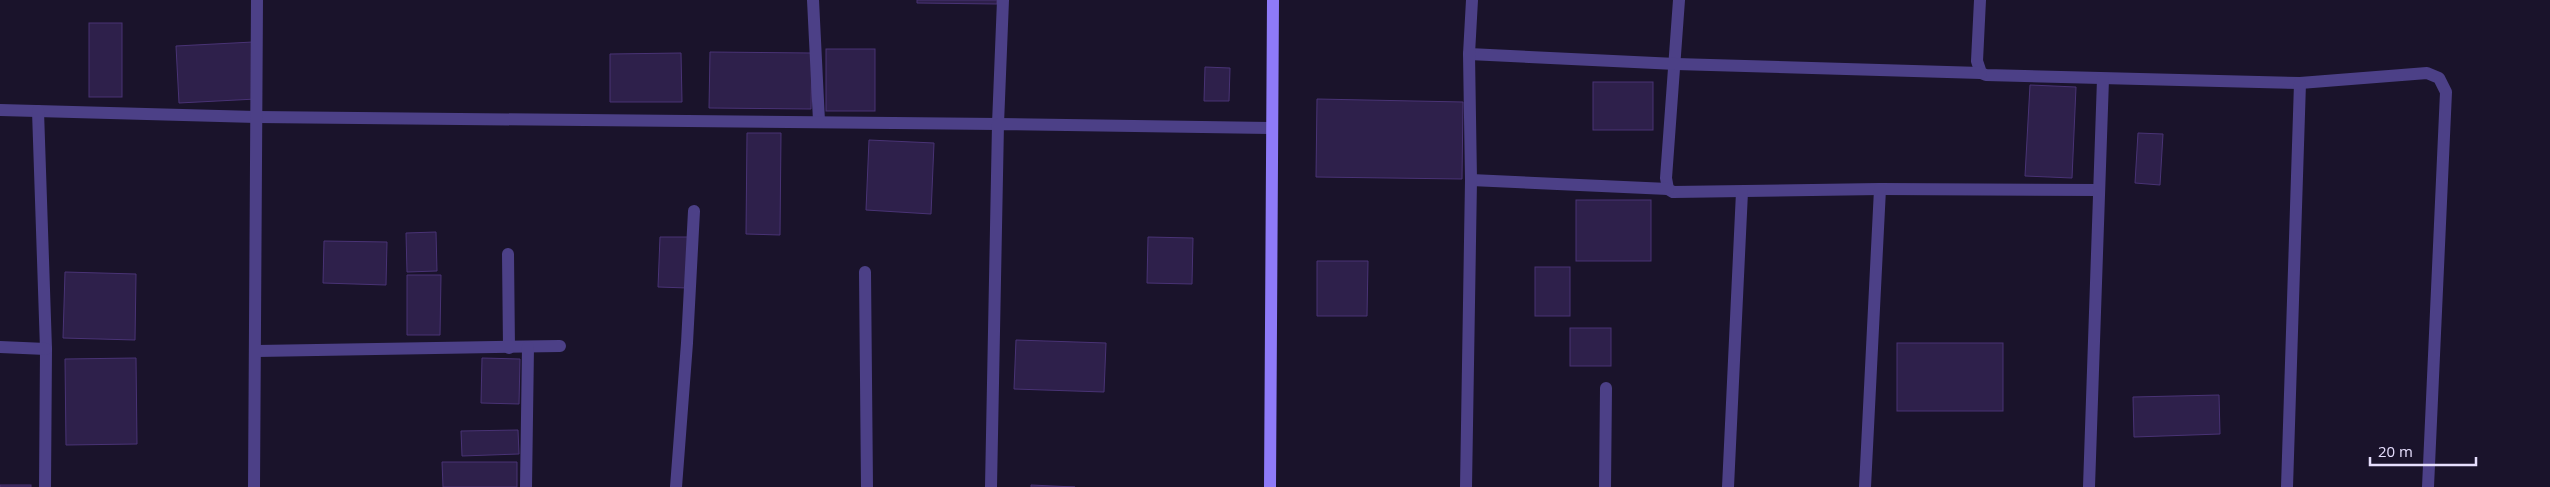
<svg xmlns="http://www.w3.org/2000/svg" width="2550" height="487" viewBox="0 0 2550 487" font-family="'Open Sans',sans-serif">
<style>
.building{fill:#2e204b;stroke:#493375}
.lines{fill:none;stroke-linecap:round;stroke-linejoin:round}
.street{stroke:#4c4087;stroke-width:12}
.secondary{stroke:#8e7af8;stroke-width:12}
</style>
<rect width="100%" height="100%" fill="#1a132b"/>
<g class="building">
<polygon points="917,0 997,0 997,4 917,3"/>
<rect x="89" y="23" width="33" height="74"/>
<polygon points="253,42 256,99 179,103 176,46"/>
<rect x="826" y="49" width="49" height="62"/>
<polygon points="710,52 812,53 811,109 709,108"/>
<polygon points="681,53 682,102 610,102 610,54"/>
<polygon points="1205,67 1230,68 1229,101 1204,101"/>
<rect x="1593" y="82" width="60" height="48"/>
<polygon points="2030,85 2076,87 2072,178 2025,176"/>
<polygon points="1317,99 1463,102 1462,179 1316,177"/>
<polygon points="747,133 781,133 780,235 746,234"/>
<polygon points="2138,133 2163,134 2160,185 2135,183"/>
<polygon points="869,140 934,143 931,214 866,210"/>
<rect x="1576" y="200" width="75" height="61"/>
<polygon points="436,232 437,271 407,272 406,233"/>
<polygon points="660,237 689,237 688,288 658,287"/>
<polygon points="1148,237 1193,238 1192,284 1147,283"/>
<polygon points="324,241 387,242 386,285 323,283"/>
<polygon points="1317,261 1368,261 1367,316 1317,316"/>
<rect x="1535" y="267" width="35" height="49"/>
<polygon points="65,272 136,274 135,340 63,338"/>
<polygon points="407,275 441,275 440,335 407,335"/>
<rect x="1570" y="328" width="41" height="38"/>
<polygon points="1016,340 1106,343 1104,392 1014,389"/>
<rect x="1897" y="343" width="106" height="68"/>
<polygon points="136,358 137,444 66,445 65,359"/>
<polygon points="482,358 520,359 519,404 481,403"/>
<polygon points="2219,395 2220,434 2134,437 2133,397"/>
<polygon points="518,430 519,454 462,456 461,431"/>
<polygon points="442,462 517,462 517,487 443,487"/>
<rect x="0" y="485" width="31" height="2"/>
<polygon points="1031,485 1075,487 1031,487"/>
</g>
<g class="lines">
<g class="street">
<polyline points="813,0 819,121"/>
<polyline points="1679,0 1666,178 1668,189 1673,192 1880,189 2099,190"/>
<polyline points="1980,0 1977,61 1981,73 1986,75 2300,83 2427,73 2439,78 2446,92 2428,487"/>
<polyline points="1469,54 1676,64 1981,73"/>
<polyline points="0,110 257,117 998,124 1003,0"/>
<polyline points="38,111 46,349 45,487"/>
<polyline points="1471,180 1668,189"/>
<polyline points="508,254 509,348"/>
<polyline points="865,272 867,487"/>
<polyline points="0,347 46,349"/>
<polyline points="257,351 560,346"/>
<polyline points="254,487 257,0"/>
<polyline points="526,487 528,347"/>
<polyline points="676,487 687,343 694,211"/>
<polyline points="991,487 998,124 1270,128"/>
<polyline points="1466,487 1471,180 1469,54 1472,0"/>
<polyline points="1605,487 1606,388"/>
<polyline points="1728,487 1742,192"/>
<polyline points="1865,487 1880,189"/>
<polyline points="2089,487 2103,79"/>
<polyline points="2287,487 2300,83"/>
</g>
<polyline class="secondary" points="1270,487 1273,0"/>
</g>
<path d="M2370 457v8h106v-8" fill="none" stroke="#e6defd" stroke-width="2.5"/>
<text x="2378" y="457" font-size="15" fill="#e6defd" stroke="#1a132b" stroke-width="4" paint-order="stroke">20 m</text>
</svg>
